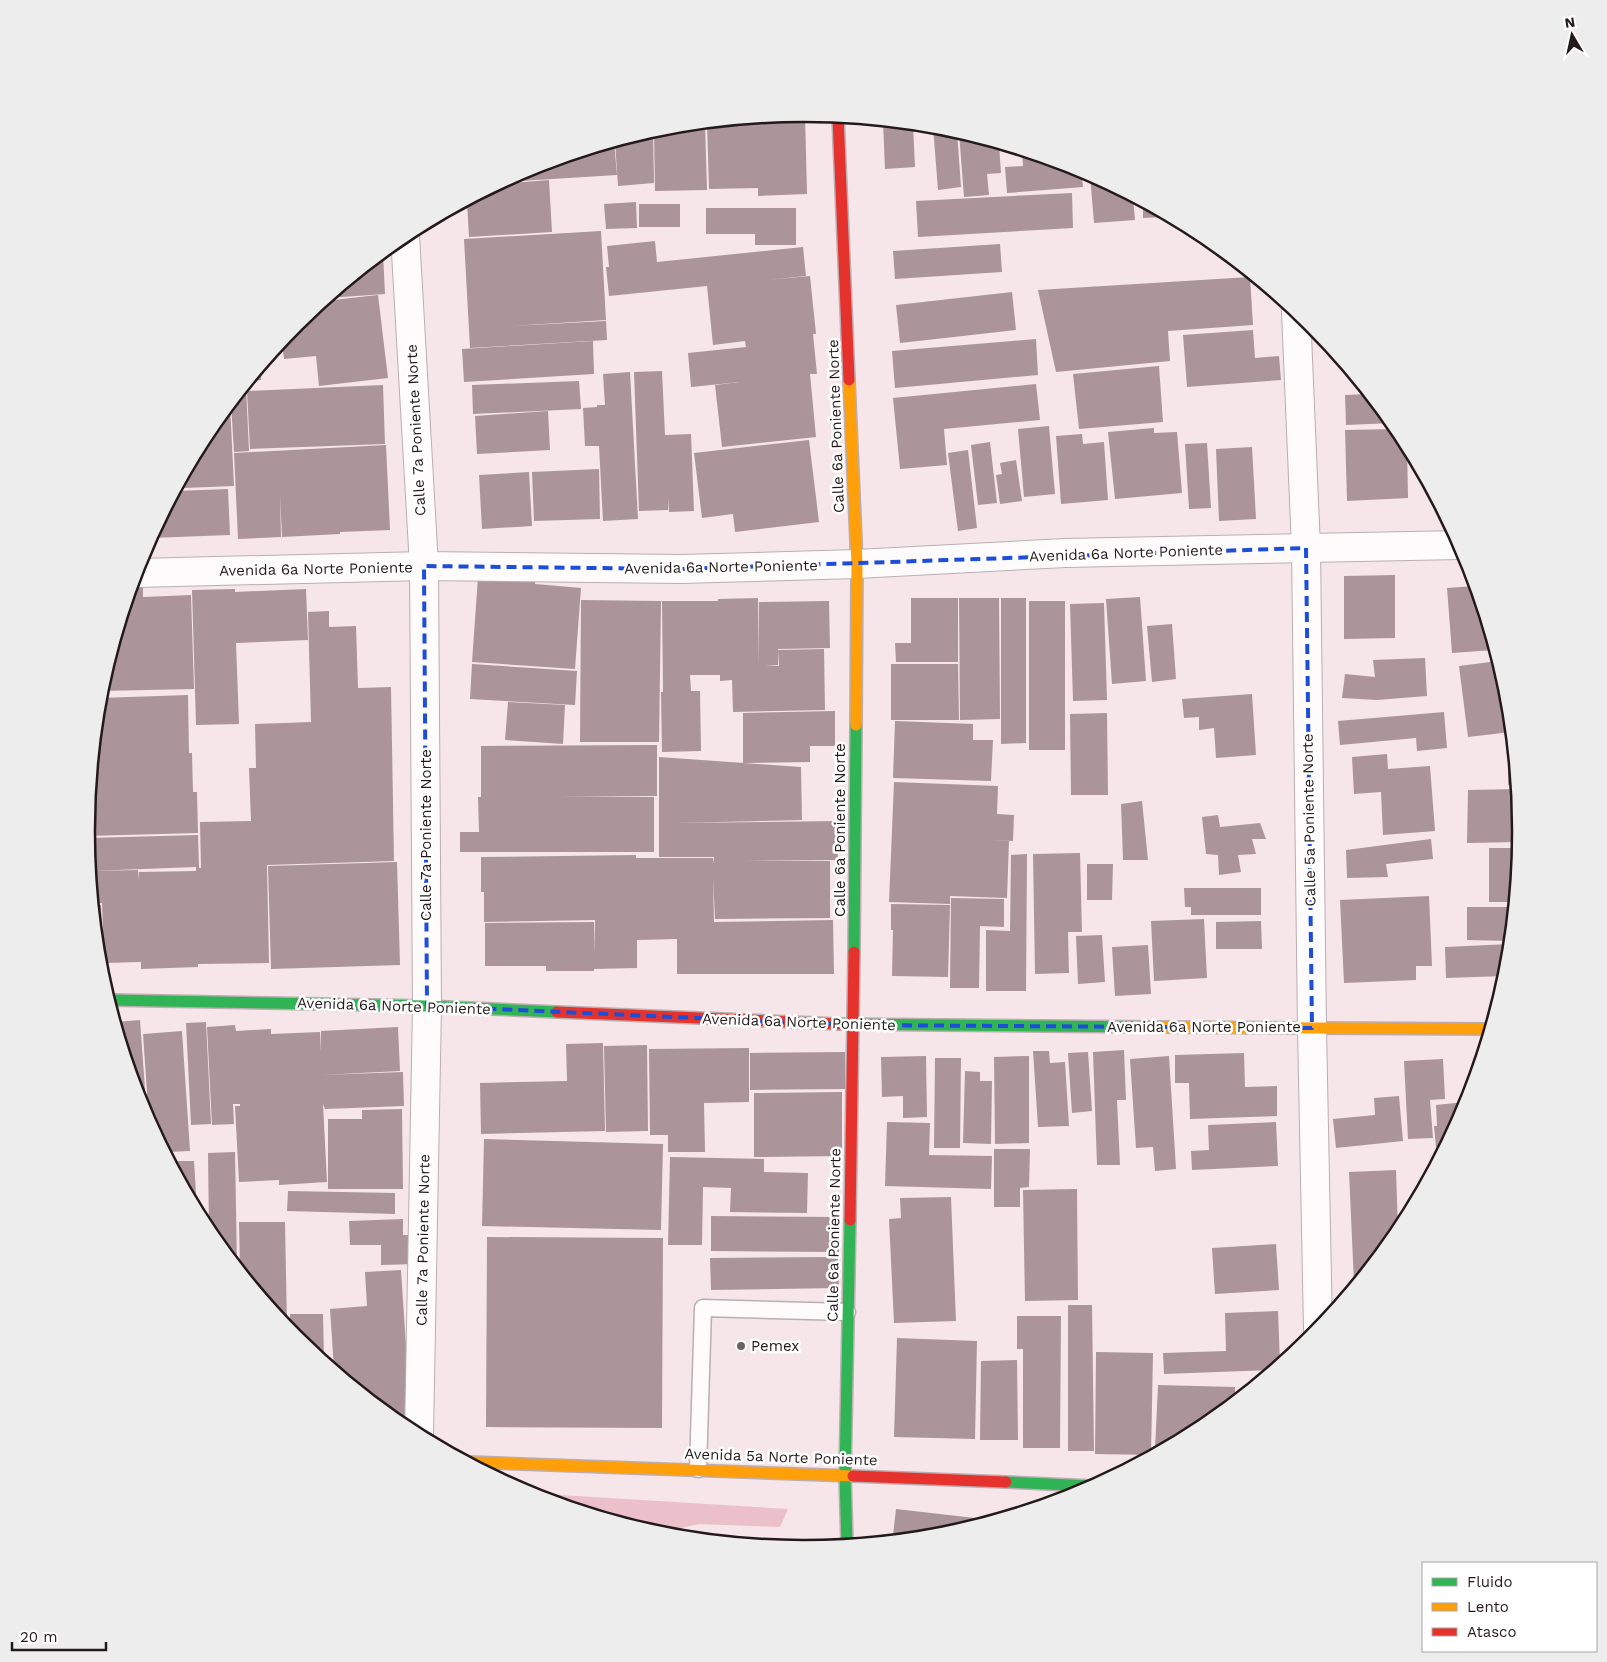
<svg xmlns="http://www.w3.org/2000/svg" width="1607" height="1662" viewBox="0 0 1607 1662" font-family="'Work Sans',sans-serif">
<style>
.green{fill:#ecc0ca}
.building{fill:#ac949b}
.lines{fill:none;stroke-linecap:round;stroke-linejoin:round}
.lane-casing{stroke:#bbaeb1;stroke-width:19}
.street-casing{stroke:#bbaeb1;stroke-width:30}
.fast-casing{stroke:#bbaeb1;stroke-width:14}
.slow-casing{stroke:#bbaeb1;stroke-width:14}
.jam-casing{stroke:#bbaeb1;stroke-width:14}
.lane{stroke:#fefbfc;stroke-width:16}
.street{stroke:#fefbfc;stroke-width:28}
.fast{stroke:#30b455;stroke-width:11}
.slow{stroke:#ff9f0a;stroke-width:11}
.jam{stroke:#e5322d;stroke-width:11}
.marked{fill:none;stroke:#1d4ed8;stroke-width:4;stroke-dasharray:10 6;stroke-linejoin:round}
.poi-dot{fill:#6e6164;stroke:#fff;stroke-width:2}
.labels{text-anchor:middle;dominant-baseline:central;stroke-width:5;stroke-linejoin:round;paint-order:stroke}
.street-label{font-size:15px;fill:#241a1c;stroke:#fff}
.poi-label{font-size:15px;fill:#241a1c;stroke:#fff;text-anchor:start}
.rim{fill:none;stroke:#241a1c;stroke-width:2.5}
</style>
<rect width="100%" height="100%" fill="#f6e6e9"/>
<polygon class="green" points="528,1493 788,1509 780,1527 699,1524 658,1533"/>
<g class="building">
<polygon points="805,114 807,194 758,196 758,188 709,189 707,123"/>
<polygon points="883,122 913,125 915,167 885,169"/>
<polygon points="705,123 707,190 655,191 654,131 664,127"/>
<polygon points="933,127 944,128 957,132 961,187 938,190"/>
<polygon points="653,131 654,183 618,186 615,142"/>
<polygon points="959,132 999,144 1001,173 987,174 989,195 964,197"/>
<polygon points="614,142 617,175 503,182 529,168"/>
<polygon points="1022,151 1081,170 1083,187 1007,193 1005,167 1023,166"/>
<polygon points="1090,175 1133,198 1135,220 1094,223"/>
<polygon points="549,180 552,232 469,237 467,202 500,184"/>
<polygon points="1072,193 1073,228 918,237 916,201"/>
<polygon points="636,202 637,228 606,229 604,204"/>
<polygon points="1143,203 1165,215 1165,217 1143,218"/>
<rect x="639" y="204" width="41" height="23"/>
<polygon points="706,208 796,208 796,245 755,245 755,234 706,234"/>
<polygon points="601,231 606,320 511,326 606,321 607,340 470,348 464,239"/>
<polygon points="655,241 657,262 803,247 806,276 767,280 810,276 816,334 813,334 817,374 810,374 816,437 722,447 715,385 740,382 691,387 688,353 746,347 745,341 713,345 707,286 609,296 606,267 609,267 607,246"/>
<polygon points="1000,244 1002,272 895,279 893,251"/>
<polygon points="383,253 385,294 328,298 380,255"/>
<polygon points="1250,277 1253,325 1168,331 1170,361 1056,372 1038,290"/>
<polygon points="1012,292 1016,330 900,343 896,305"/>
<polygon points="378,295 388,378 319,386 316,356 284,359 283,351 273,353 297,324 324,301"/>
<polygon points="1253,330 1255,358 1279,356 1281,380 1187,387 1183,335"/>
<polygon points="1036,339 1038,375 895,388 892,351"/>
<polygon points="593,341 594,374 464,382 462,349"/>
<polygon points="1159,366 1163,422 1079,429 1073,374"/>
<polygon points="260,368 261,380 249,381"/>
<polygon points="662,371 665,435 691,434 694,511 669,512 668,498 668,510 639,511 634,372"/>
<polygon points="630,372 638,519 603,521 599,446 585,446 583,408 597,407 597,405 605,405 603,374"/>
<polygon points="579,381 581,409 473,414 472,385"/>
<polygon points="1036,384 1040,420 944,429 947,465 900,469 893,398"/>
<polygon points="383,385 385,444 250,449 247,391"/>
<polygon points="246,386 249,451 234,452 231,403"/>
<polygon points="1368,394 1392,423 1346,425 1345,395"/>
<polygon points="230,404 234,486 183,488 182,479 207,432"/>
<polygon points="548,411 550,450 477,454 475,416"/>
<polygon points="1049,426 1055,494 1024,497 1018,429"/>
<polygon points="1154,428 1154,433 1177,432 1182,493 1115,499 1108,432"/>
<polygon points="1397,429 1407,445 1408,498 1347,501 1345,430"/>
<polygon points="1082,434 1083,444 1104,442 1108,500 1061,504 1056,436"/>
<polygon points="809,440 819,522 735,532 733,514 702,518 694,453"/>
<polygon points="990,442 997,503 978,505 971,445"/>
<polygon points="1207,443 1211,508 1189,509 1185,444"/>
<polygon points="386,445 390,530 340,532 340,534 282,537 280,494 281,537 238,539 234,453"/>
<polygon points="1252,447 1256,519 1219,521 1216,449"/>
<polygon points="968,450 977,528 958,531 948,453"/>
<polygon points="1016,460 1022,501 1000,504 996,475 1002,474 1000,463"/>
<polygon points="599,469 600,519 534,521 532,472"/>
<polygon points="529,472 532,526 482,529 479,475"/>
<polygon points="228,489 230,535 151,538 176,491"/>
<polygon points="1395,575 1395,638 1344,639 1344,576"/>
<polygon points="478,577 535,581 535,584 581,588 575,669 472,662"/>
<polygon points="132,584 143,584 143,597 191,595 194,689 100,691"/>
<polygon points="1475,586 1494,650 1452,653 1447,588"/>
<polygon points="235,589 235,592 306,589 308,640 236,643 239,724 196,725 192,590"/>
<polygon points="1140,597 1146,681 1112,684 1106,599"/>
<polygon points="758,598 759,666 759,602 829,601 830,648 778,649 778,647 778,665 765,665 779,666 778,650 824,649 825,710 733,712 732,680 720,681 720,675 690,675 691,691 700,691 701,751 662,752 661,692 663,692 662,601 718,601 718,599"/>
<polygon points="911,598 958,598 958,662 896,662 895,643 911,643"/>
<polygon points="959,598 999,598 1000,719 960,720"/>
<polygon points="1001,598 1026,598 1026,743 1001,744"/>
<polygon points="581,600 661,601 659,742 580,742"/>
<rect x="1029" y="601" width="36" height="149"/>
<polygon points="1104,603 1107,700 1073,701 1070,604"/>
<polygon points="329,611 329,627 356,626 358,688 391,687 394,861 267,865 269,963 198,964 198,967 141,969 141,962 104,963 102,903 93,904 90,871 138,870 139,881 139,872 196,871 196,867 90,871 87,838 198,835 199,868 201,868 200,822 251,821 249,768 256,768 255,724 311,722 308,612"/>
<polygon points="1172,624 1176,679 1152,682 1147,626"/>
<polygon points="1425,658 1427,696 1377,700 1342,698 1345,674 1375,677 1373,660"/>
<polygon points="1498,661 1507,691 1511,732 1468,737 1459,666"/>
<polygon points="472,664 577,671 575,705 470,699"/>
<polygon points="891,664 958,664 959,720 891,720"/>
<polygon points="1252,694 1256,755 1216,758 1214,728 1199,730 1199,717 1184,718 1182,699"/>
<polygon points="188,695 189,753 192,753 193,792 197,792 198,833 87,836 99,698"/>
<polygon points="508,702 565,705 563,744 505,740"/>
<polygon points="835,711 835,746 810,746 810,762 743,763 743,713"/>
<polygon points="1444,712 1447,748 1417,751 1416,738 1340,745 1338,721"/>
<polygon points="1107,713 1108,795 1071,795 1070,714"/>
<polygon points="895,721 973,724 973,740 993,740 991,781 893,778"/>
<polygon points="657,745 657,796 560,796 654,797 654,852 460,852 460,832 479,832 478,797 481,797 481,746"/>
<polygon points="1387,754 1388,769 1430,766 1435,831 1383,835 1381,792 1354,794 1352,757"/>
<polygon points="659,757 801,767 802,820 675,823 837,821 838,860 744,861 830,861 830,918 715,919 713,878 714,922 833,920 834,974 677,974 677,939 637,940 637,968 594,969 594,971 546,971 546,966 485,966 485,923 594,922 595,954 595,920 484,922 484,892 481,892 481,857 636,855 636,858 713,858 714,863 714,857 659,857"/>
<polygon points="1514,761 1516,785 1508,785 1508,762"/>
<polygon points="894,782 998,786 997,814 1014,815 1013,841 990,840 1009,841 1007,898 950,896 950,904 889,902"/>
<polygon points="1517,789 1521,831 1520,842 1467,843 1468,790"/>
<polygon points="1142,801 1148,860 1123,860 1121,804"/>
<polygon points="1218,815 1220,827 1260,823 1266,839 1252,839 1256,854 1238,855 1241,872 1219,875 1218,855 1206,854 1202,817"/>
<polygon points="1431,839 1433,859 1386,864 1388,877 1347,878 1346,850"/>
<polygon points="1489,848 1519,848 1514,902 1489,902"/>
<polygon points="1080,853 1082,932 1068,932 1069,973 1035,974 1033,854"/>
<polygon points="1027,854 1026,991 986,991 986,930 1010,931 1011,855"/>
<polygon points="397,862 400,965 271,969 268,866"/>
<polygon points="1087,864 1113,864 1112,900 1087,900"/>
<polygon points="1184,888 1261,888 1261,915 1191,915 1191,907 1185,907"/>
<polygon points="1429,896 1432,966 1416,966 1416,980 1344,983 1340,900"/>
<polygon points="951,898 1004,899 1004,927 980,926 979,988 950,988"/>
<polygon points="891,904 950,905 948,977 892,976 893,930 891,930"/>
<polygon points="94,905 101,905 103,969 100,969"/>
<polygon points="1467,907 1513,907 1510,941 1467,940"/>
<polygon points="1204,919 1207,978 1154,981 1151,921"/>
<polygon points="1261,921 1262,949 1216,949 1216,922"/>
<polygon points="1102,935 1105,982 1078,984 1076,936"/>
<polygon points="1510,944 1505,976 1446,978 1445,947"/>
<polygon points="1148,945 1151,994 1115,996 1112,947"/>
<polygon points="140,1020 147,1117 141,1105 116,1022"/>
<polygon points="206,1022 211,1124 191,1125 186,1023"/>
<polygon points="235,1025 236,1031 271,1029 271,1034 320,1032 321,1052 321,1031 398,1027 400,1071 322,1075 403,1072 404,1106 325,1109 323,1104 327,1182 279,1185 279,1180 239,1182 235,1106 240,1106 240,1104 233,1104 234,1124 212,1125 207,1027"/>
<polygon points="182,1031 190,1151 169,1152 169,1159 149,1121 143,1034"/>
<polygon points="603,1043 605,1131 481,1134 480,1083 567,1081 566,1044"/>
<polygon points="647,1045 648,1131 606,1132 604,1046"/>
<polygon points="749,1048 749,1102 704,1103 705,1152 668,1152 668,1135 650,1135 649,1049"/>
<polygon points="1124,1050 1126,1100 1117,1100 1120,1165 1097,1165 1093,1052"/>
<polygon points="1033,1051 1049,1051 1050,1063 1065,1062 1069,1126 1038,1127"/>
<polygon points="845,1052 845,1089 750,1090 750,1053"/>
<polygon points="1088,1052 1092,1111 1072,1113 1068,1053"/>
<polygon points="1244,1053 1245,1087 1277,1086 1277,1116 1190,1119 1189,1083 1175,1083 1175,1055"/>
<polygon points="926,1056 927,1117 903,1118 903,1096 882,1097 881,1057"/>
<polygon points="1029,1056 1029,1143 995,1144 994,1057"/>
<polygon points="1169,1056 1176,1169 1155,1171 1153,1147 1136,1148 1130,1059"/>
<polygon points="935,1058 961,1058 960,1148 934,1148"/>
<polygon points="1443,1059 1445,1099 1430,1100 1433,1138 1408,1139 1404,1061"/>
<polygon points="965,1071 980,1072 980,1081 992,1081 991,1144 963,1143"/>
<polygon points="842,1092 842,1156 754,1157 754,1093"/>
<polygon points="1399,1096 1403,1141 1336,1148 1333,1119 1375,1115 1374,1098"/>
<polygon points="1465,1102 1466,1106 1445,1146 1436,1147 1434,1126 1437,1126 1436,1105"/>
<polygon points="402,1109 403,1189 328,1189 328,1119 362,1119 362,1110"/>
<polygon points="887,1122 930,1123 929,1155 992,1156 991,1189 885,1186"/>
<polygon points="1276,1122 1278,1166 1192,1170 1191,1151 1209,1150 1208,1125"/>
<polygon points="484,1139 663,1144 661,1230 482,1226"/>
<polygon points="994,1149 1030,1149 1029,1187 1020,1188 1020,1207 994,1207"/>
<polygon points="235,1152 237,1266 209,1232 208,1153"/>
<polygon points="670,1157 764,1159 764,1172 808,1173 807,1213 730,1212 731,1188 703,1187 702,1245 668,1245"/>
<polygon points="175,1161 194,1161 197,1210 175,1170"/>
<polygon points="1396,1170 1398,1231 1356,1283 1354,1283 1349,1172"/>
<polygon points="1077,1189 1078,1300 1025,1301 1023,1190"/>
<polygon points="288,1191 395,1193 395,1214 287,1211"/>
<polygon points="951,1197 956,1321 894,1323 889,1219 901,1218 900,1198"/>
<polygon points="711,1216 839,1217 839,1252 711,1251"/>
<polygon points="403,1219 403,1235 416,1235 417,1264 381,1265 381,1245 350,1245 349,1221"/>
<polygon points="239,1222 285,1222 287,1326 240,1269"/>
<polygon points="487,1237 663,1238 662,1428 486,1427"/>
<polygon points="1276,1244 1279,1290 1215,1294 1212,1248"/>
<polygon points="838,1257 839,1288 711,1290 710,1258"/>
<polygon points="401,1270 411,1422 400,1423 334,1369 330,1309 367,1306 365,1272"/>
<polygon points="1068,1305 1092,1305 1094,1451 1068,1451"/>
<polygon points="1278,1311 1280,1363 1271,1370 1164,1374 1163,1353 1226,1351 1225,1313"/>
<polygon points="290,1314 323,1314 324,1360 296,1338 290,1330"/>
<polygon points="1017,1316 1061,1316 1060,1448 1023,1448 1023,1349 1017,1349"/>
<polygon points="897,1338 977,1341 975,1439 894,1437"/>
<polygon points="1096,1352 1153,1353 1151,1455 1095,1454"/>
<polygon points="1017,1360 1018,1440 980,1440 981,1361"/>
<polygon points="1158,1385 1235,1387 1235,1400 1202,1428 1159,1450 1155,1450"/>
<polygon points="896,1509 992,1520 943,1535 920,1537 893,1535"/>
</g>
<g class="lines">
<defs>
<polyline id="lane" points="698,1469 703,1308 847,1312"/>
<g id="street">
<polyline points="405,235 424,566 427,1006 419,1435"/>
<polyline points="1296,312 1306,548 1312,1028 1318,1329"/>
<polyline points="136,573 424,566 681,569 857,564 1065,553 1460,545"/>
</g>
<g id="fast">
<polyline points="854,952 856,725"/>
<polyline points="109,1000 427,1006 557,1012"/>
<polyline points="838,1024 1154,1027"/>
<polyline points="1006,1482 1092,1486"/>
<polyline points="847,1544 845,1475 850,1220"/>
</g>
<g id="slow">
<polyline points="849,380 857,564 856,725"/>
<polyline points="1154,1027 1489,1029"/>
<polyline points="469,1462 853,1476"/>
</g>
<g id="jam">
<polyline points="838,117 849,380"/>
<polyline points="557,1012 838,1024"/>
<polyline points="850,1220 854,952"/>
<polyline points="853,1476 1006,1482"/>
</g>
</defs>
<use href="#lane" class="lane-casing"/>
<use href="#street" class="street-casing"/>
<use href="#fast" class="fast-casing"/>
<use href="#slow" class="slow-casing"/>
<use href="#jam" class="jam-casing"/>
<use href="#lane" class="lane"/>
<use href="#street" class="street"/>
<use href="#fast" class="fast"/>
<use href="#slow" class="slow"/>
<use href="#jam" class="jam"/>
</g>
<path class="marked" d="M1306,548L1312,1028L854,1025L427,1006L424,566L681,569Z"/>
<circle class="poi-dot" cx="741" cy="1346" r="5"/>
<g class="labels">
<g class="street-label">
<text transform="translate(836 426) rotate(-92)">Calle 6a Poniente Norte</text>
<text transform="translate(416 430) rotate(-93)">Calle 7a Poniente Norte</text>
<text transform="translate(1126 553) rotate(-2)">Avenida 6a Norte Poniente</text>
<text transform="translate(721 567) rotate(-1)">Avenida 6a Norte Poniente</text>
<text transform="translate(316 569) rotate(-1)">Avenida 6a Norte Poniente</text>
<text transform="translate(1309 820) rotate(-91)">Calle 5a Poniente Norte</text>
<text transform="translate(840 830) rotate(-90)">Calle 6a Poniente Norte</text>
<text transform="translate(426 835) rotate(-90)">Calle 7a Poniente Norte</text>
<text transform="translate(394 1006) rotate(2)">Avenida 6a Norte Poniente</text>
<text transform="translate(799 1022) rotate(2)">Avenida 6a Norte Poniente</text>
<text x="1204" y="1027">Avenida 6a Norte Poniente</text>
<text transform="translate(834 1235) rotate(-89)">Calle 6a Poniente Norte</text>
<text transform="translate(423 1240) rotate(-89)">Calle 7a Poniente Norte</text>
<text transform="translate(781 1457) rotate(2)">Avenida 5a Norte Poniente</text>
</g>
<g class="poi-label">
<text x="751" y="1346">Pemex</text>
</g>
</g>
<path d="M0 0H1607V1662H0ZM803 122H804A708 708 0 0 1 1512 830V832A708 708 0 0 1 804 1540H803A708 708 0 0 1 95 832V830A708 708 0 0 1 803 122Z" fill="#ededed" fill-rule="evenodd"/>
<path class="rim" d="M803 122H804A708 708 0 0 1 1512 830V832A708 708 0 0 1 804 1540H803A708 708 0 0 1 95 832V830A708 708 0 0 1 803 122Z"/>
<rect x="1422" y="1562" width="175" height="90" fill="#ffffff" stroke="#a7a3a4"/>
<rect x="1432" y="1578" width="25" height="8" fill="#30b455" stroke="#a7a3a4"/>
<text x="1467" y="1587" font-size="15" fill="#241a1c">Fluido</text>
<rect x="1432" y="1603" width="25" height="8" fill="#ff9f0a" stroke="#a7a3a4"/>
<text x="1467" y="1612" font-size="15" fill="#241a1c">Lento</text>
<rect x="1432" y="1628" width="25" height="8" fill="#e5322d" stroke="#a7a3a4"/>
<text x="1467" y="1637" font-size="15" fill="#241a1c">Atasco</text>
<g transform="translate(1572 35) rotate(351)" stroke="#ffffff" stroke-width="4" paint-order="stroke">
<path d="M0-4L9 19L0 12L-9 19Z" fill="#241a1c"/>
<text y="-8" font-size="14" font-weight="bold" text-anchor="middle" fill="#241a1c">N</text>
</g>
<path d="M12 1642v8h94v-8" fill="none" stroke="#241a1c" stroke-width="2.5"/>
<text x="20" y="1642" font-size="15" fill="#241a1c" stroke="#ffffff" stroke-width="4" paint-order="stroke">20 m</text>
</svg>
